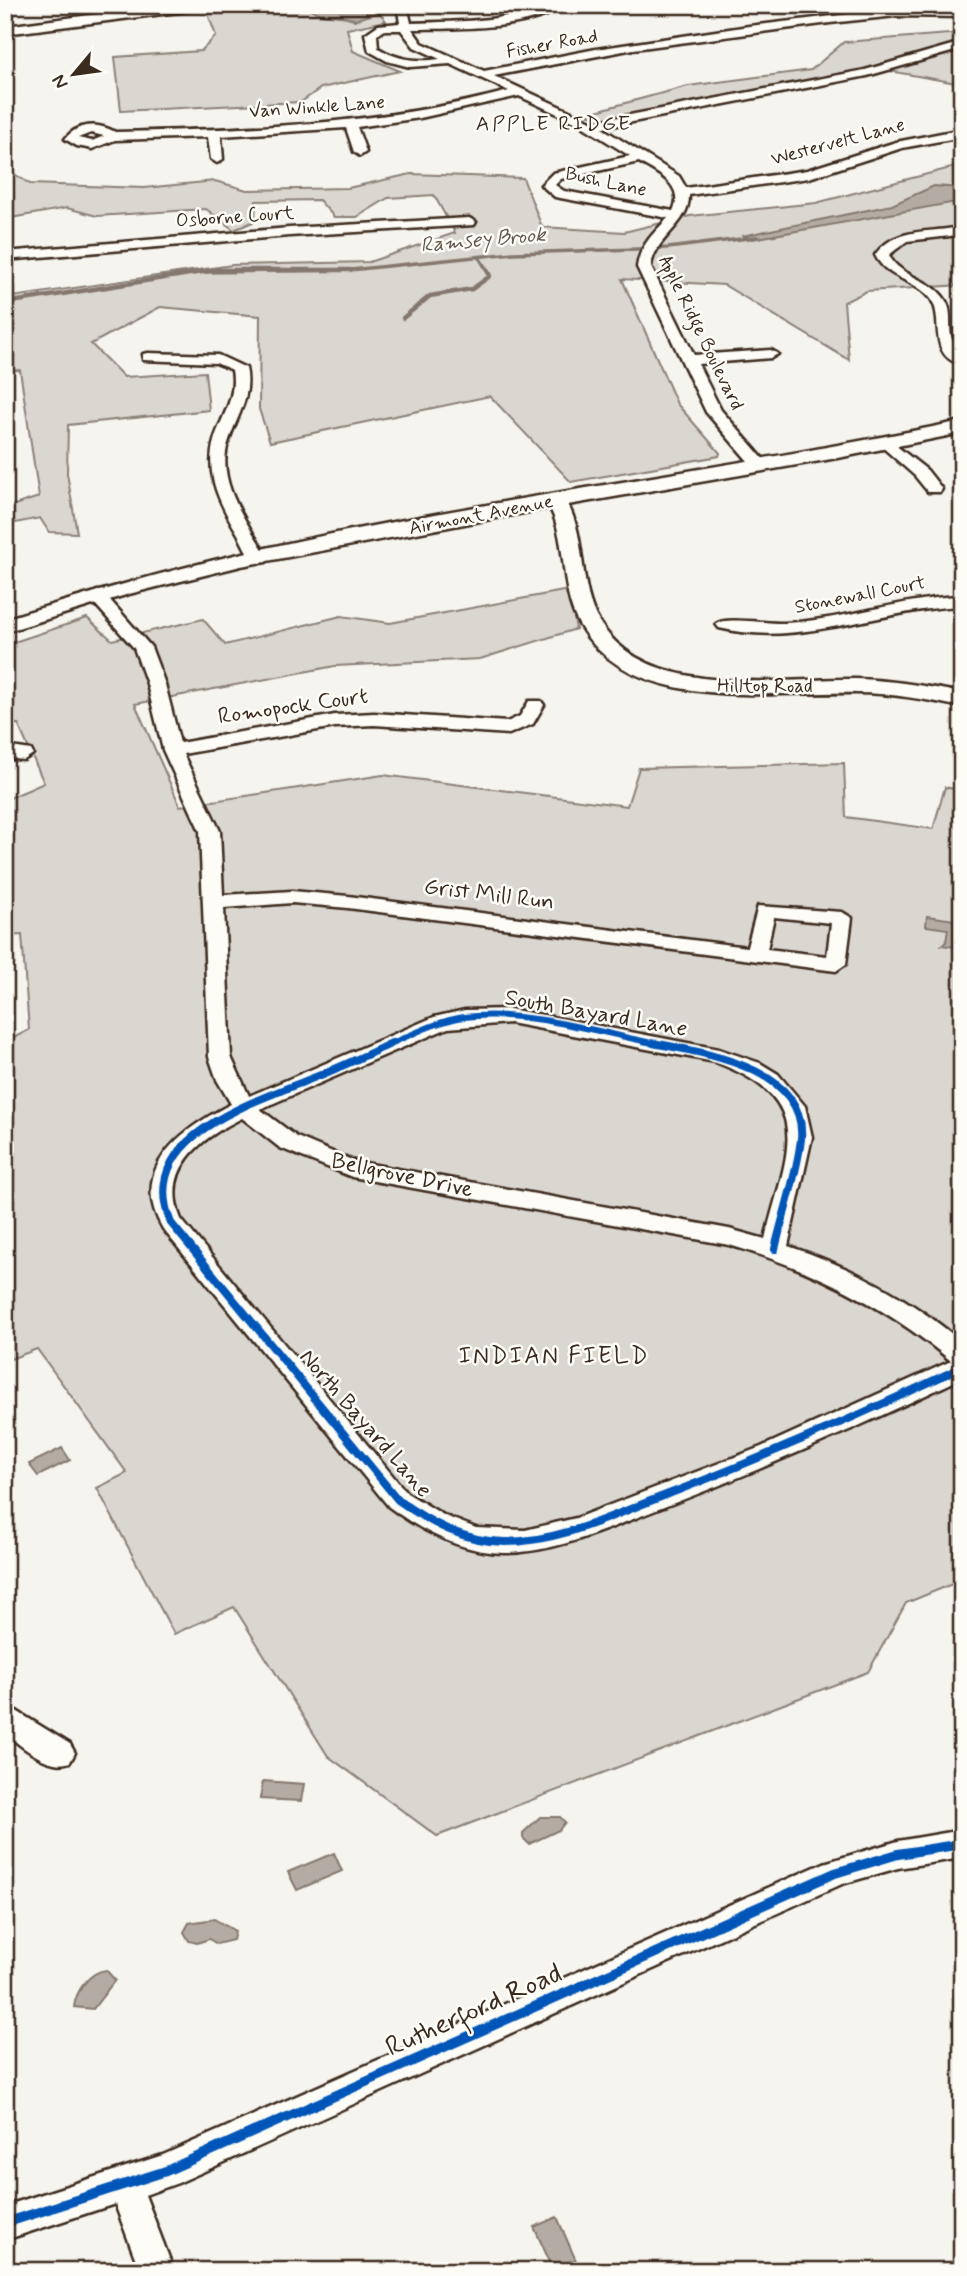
<svg xmlns="http://www.w3.org/2000/svg" width="967" height="2276" viewBox="0 0 967 2276" font-family="Mynerve,sans-serif">
<style>
.green{fill:#dad6d0;stroke:#8a8077;stroke-width:2}
.water{fill:#b4aca4;stroke:#84786e;stroke-width:2}
.lines{fill:none;stroke-linecap:round;stroke-linejoin:round}
.stream-far1{stroke:#84786e;stroke-width:3.5}
.stream{stroke:#84786e;stroke-width:4.5}
.minor-casing{stroke:#3b2a1e;stroke-width:5}
.tertiary-casing{stroke:#3b2a1e;stroke-width:5}
.minor{fill:#fdfcf7;fill-rule:evenodd}
.tertiary{fill:#fdfcf7;fill-rule:evenodd}
.cycleway-far2-casing{stroke:#fdfcf7;stroke-width:10}
.cycleway-far1-casing{stroke:#fdfcf7;stroke-width:12}
.cycleway-casing{stroke:#fdfcf7;stroke-width:14}
.cycleway-far2{stroke:#0057b8;stroke-width:6}
.cycleway-far1{stroke:#0057b8;stroke-width:8}
.cycleway{stroke:#0057b8;stroke-width:10}
.labels{text-anchor:middle;dominant-baseline:central;stroke-width:5;stroke-linejoin:round;paint-order:stroke}
.far-street-label{font-size:19px;fill:#3b2a1e;stroke:#fdfcf7}
.far-neighbourhood-label{font-size:21px;letter-spacing:2px;fill:#3b2a1e;stroke:#fdfcf7}
.far-water-label{font-size:21px;font-style:italic;fill:#65584d;stroke:#fdfcf7}
.street-label{font-size:23px;fill:#3b2a1e;stroke:#fdfcf7}
.neighbourhood-label{font-size:24px;letter-spacing:2px;fill:#3b2a1e;stroke:#fdfcf7}
.near-street-label{font-size:28px;fill:#3b2a1e;stroke:#fdfcf7}
</style>
<rect width="100%" height="100%" fill="#f5f4ee"/>
<filter id="ink" filterUnits="userSpaceOnUse"><feTurbulence type="fractalNoise" baseFrequency=".0143" numOctaves="2"/><feDisplacementMap in="SourceGraphic" scale="14" xChannelSelector="R" yChannelSelector="G"/><feConvolveMatrix kernelMatrix="1 2 1 2 8 2 1 2 1" color-interpolation-filters="sRGB"/></filter>
<g filter="url(#ink)">
<g class="green">
<polygon points="248,5 374,5 386,21 347,29 353,51 400,71 321,88 301,102 121,111 115,57 201,51 216,36 207,11"/>
<polygon points="962,33 962,84 873,68 608,119 585,114 688,86 811,70 844,42"/>
<polygon points="962,165 962,285 867,291 844,302 849,360 724,285 622,279 677,404 720,453 719,456 571,482 490,396 270,442 259,409 260,316 160,307 91,344 124,377 205,372 209,410 68,425 67,473 77,533 49,532 40,518 5,525 5,508 39,497 20,370 5,371 5,298 232,265 369,262 455,233 434,195 388,198 357,217 334,217 319,200 256,201 255,221 234,230 206,209 97,216 67,208 5,219 5,168 30,184 144,188 215,181 247,190 348,188 411,174 523,178 542,227 624,232 690,216 816,203"/>
<polygon points="569,590 576,629 480,659 335,666 135,704 180,806 383,775 627,806 639,768 844,763 846,817 933,829 945,787 962,791 962,1580 906,1603 868,1672 437,1836 328,1756 234,1607 174,1634 97,1488 127,1473 37,1349 5,1361 5,1042 29,1030 22,935 5,936 5,800 44,783 18,724 5,724 5,645 87,618 112,640 203,619 225,645 341,616 390,623"/>
</g>
<g class="water">
<path d="M312,5L375,7L379,12L355,20C338,12 325,19 310,9Z"/>
<polygon points="934,186 962,188 962,201 753,239 742,236 892,205"/>
<polygon points="927,916 962,921 962,948 942,945 946,942 948,929 926,926"/>
<polygon points="62,1448 70,1460 38,1476 29,1464"/>
<polygon points="263,1781 304,1784 301,1801 260,1799"/>
<polygon points="540,1817 560,1817 565,1822 559,1830 529,1844 523,1838 523,1833"/>
<polygon points="334,1853 342,1871 297,1890 288,1872"/>
<polygon points="214,1919 235,1931 233,1940 217,1944 209,1939 197,1943 189,1941 184,1932 189,1923"/>
<path d="M106,1970L115,1980L93,2009L74,2007C76,1991 89,1972 106,1970Z"/>
<polygon points="557,2217 577,2263 554,2271 534,2227"/>
</g>
<g class="lines">
<g class="stream-far1">
<polyline points="479,257 488,272"/>
<polyline points="204,272 350,270 513,253 668,248 757,237"/>
</g>
<g class="stream">
<polyline points="5,303 215,270 350,270"/>
<polyline points="403,318 430,296 472,289 490,276 487,270"/>
</g>
<defs>
<g id="minor">
<path d="M397,5H407L411,23C437,22 464,22 489,19C516,16 540,5 566,5C530,31 456,28 412,29L422,43L484,71L596,49L749,26L874,11H962V17L896,16L830,23L634,49L494,76L593,122L865,70L962,42V49L867,76L602,128L679,176L686,188L807,170L896,142L962,129V137L902,148L809,178L689,195C690,225 654,237 651,267L694,355L771,350L778,354L771,358L698,364L721,410L766,462V468H754L706,412L637,267C640,245 653,234 668,218L555,197L541,185L553,173L630,156L579,124L519,96L420,118L357,127L366,152L360,156L354,152L346,128L221,136L223,159L217,163L211,159L208,137L115,140L92,149L77,146L65,139C77,123 98,122 115,132C248,129 380,125 509,91L450,64L410,67L387,61L369,51L365,34L378,25L400,23ZM385,30H401L414,47L440,59C417,62 398,60 378,48L377,35ZM91,133L104,136L92,141L78,138ZM639,162C657,173 686,185 673,211L564,191L555,185L561,179Z"/>
<polygon points="469,218 476,222 474,225 289,236 5,260 5,252 289,228"/>
<path d="M954,228L961,232L959,235L907,241L889,255C900,279 935,278 947,303C952,313 949,325 951,336C954,348 962,352 962,365C926,355 945,319 931,299C916,279 887,280 875,255C894,228 925,233 954,228Z"/>
<path d="M148,353L218,355L246,368C252,396 238,414 229,440C214,482 248,523 268,558L266,562L260,563C249,560 243,544 238,534C217,499 201,467 219,427C227,408 236,392 232,370L216,363L143,360V354Z"/>
<polygon points="885,437 927,470 942,489 940,492 928,492 915,476 880,445 880,439"/>
<path d="M97,591L103,592L151,647L165,684L180,743L335,715L374,713L507,722L520,716L529,701H541L544,705L533,724L509,734L374,725L335,727L183,754L220,831L223,895L292,891L348,896L747,947L758,906L842,912L852,918L846,964L836,971L348,908L292,903L224,908L231,1057L249,1096L434,1017L465,1010L510,1009L719,1049L760,1063L778,1074L805,1106L812,1137L788,1246C852,1267 910,1298 962,1342V1378C864,1425 765,1468 664,1507C613,1526 561,1552 506,1553C463,1553 423,1532 389,1507L163,1229C127,1168 182,1129 231,1104L217,1080L209,1057L200,831L163,750L147,684L134,648L88,596ZM774,917L831,923L827,956L767,949ZM510,1023L715,1062C820,1101 786,1152 765,1239L729,1229L354,1161L297,1137L260,1109L448,1028ZM242,1118L280,1148L352,1177L729,1245C812,1269 885,1305 951,1361L761,1447L576,1518L525,1530L476,1528L445,1516L407,1493L181,1219C160,1169 201,1138 242,1118Z"/>
<path d="M962,596V606C881,609 800,648 719,628L716,624C724,616 770,624 785,623C845,620 901,598 962,596Z"/>
<polygon points="5,746 31,750 33,754 24,760 5,758"/>
<path d="M5,1704L70,1744L75,1753L70,1762C49,1770 22,1747 5,1733Z"/>
<polygon points="962,1830 962,1858 898,1868 842,1884 178,2183 145,2195 174,2271 140,2271 115,2204 5,2240 5,2206 163,2155 824,1863 898,1841"/>
</g>
<g id="tertiary">
<polygon points="168,5 209,5 202,9 5,34 5,26"/>
<path d="M962,421V433L843,457L568,505C587,540 578,589 600,623C649,700 778,678 856,679C891,680 927,686 962,693V707C927,700 892,693 856,693C771,691 632,714 580,626C559,591 568,543 550,508L241,566L129,594L5,632V619C83,595 160,573 239,554C478,499 722,471 962,421Z"/>
</g>
</defs>
<use href="#minor" class="minor-casing"/>
<use href="#tertiary" class="tertiary-casing"/>
<use href="#minor" class="minor"/>
<use href="#tertiary" class="tertiary"/>
<defs>
<path id="cycleway-far2" d="M388,1045C413,1034 438,1021 464,1017C525,1009 601,1033 662,1045"/>
<g id="cycleway-far1">
<path d="M392,1043C364,1056 337,1069 308,1080C249,1104 135,1138 171,1223L398,1500C430,1523 465,1542 505,1542C558,1542 606,1518 653,1500C758,1460 861,1415 962,1367"/>
<path d="M653,1043C703,1053 807,1067 801,1139C797,1175 783,1214 775,1249"/>
</g>
<polyline id="cycleway" points="5,2223 166,2171 835,1873 898,1854 962,1844"/>
</defs>
<use href="#cycleway-far2" class="cycleway-far2-casing"/>
<use href="#cycleway-far1" class="cycleway-far1-casing"/>
<use href="#cycleway" class="cycleway-casing"/>
<use href="#cycleway-far2" class="cycleway-far2"/>
<use href="#cycleway-far1" class="cycleway-far1"/>
<use href="#cycleway" class="cycleway"/>
</g>
</g>
<g class="labels">
<g class="far-street-label">
<text transform="translate(552 44) rotate(-10)">Fisher Road</text>
<text transform="translate(317 107) rotate(-4)">Van Winkle Lane</text>
<text transform="translate(838 142) rotate(-15)">Westervelt Lane</text>
<text transform="translate(606 182) rotate(12)">Bush Lane</text>
<text transform="translate(235 217) rotate(-4)">Osborne Court</text>
<text transform="translate(701 333) rotate(64)">Apple Ridge Boulevard</text>
<text transform="translate(481 515) rotate(-11)">Airmont Avenue</text>
<text transform="translate(860 595) rotate(-11)">Stonewall Court</text>
<text x="765" y="686">Hilltop Road</text>
</g>
<g class="far-neighbourhood-label">
<text x="554" y="124">APPLE RIDGE</text>
</g>
<g class="far-water-label">
<text transform="translate(483 240) rotate(-5)">Ramsey Brook</text>
</g>
<g class="street-label">
<text transform="translate(293 707) rotate(-8)">Romopock Court</text>
<text transform="translate(489 895) rotate(7)">Grist Mill Run</text>
<text transform="translate(596 1014) rotate(10)">South Bayard Lane</text>
<text transform="translate(402 1176) rotate(12)">Bellgrove Drive</text>
<text transform="translate(365 1424) rotate(49)">North Bayard Lane</text>
</g>
<g class="neighbourhood-label">
<text x="554" y="1356">INDIAN FIELD</text>
</g>
<g class="near-street-label">
<text transform="translate(474 2011) rotate(-24)">Rutherford Road</text>
</g>
</g>
<rect width="967" height="2276" fill="none" stroke="#fdfcf7" stroke-width="28"/>
<rect x="14" y="14" width="939" height="2248" fill="none" stroke="#3b2a1e" stroke-width="2.5" filter="url(#ink)"/>
<g transform="translate(74 74) rotate(241)" stroke="#fdfcf7" stroke-width="5" paint-order="stroke">
<path d="M0-5L12 26L0 18L-12 26Z" fill="#3b2a1e"/>
<text y="-10" font-size="19" font-weight="bold" text-anchor="middle" fill="#3b2a1e">N</text>
</g>
</svg>
